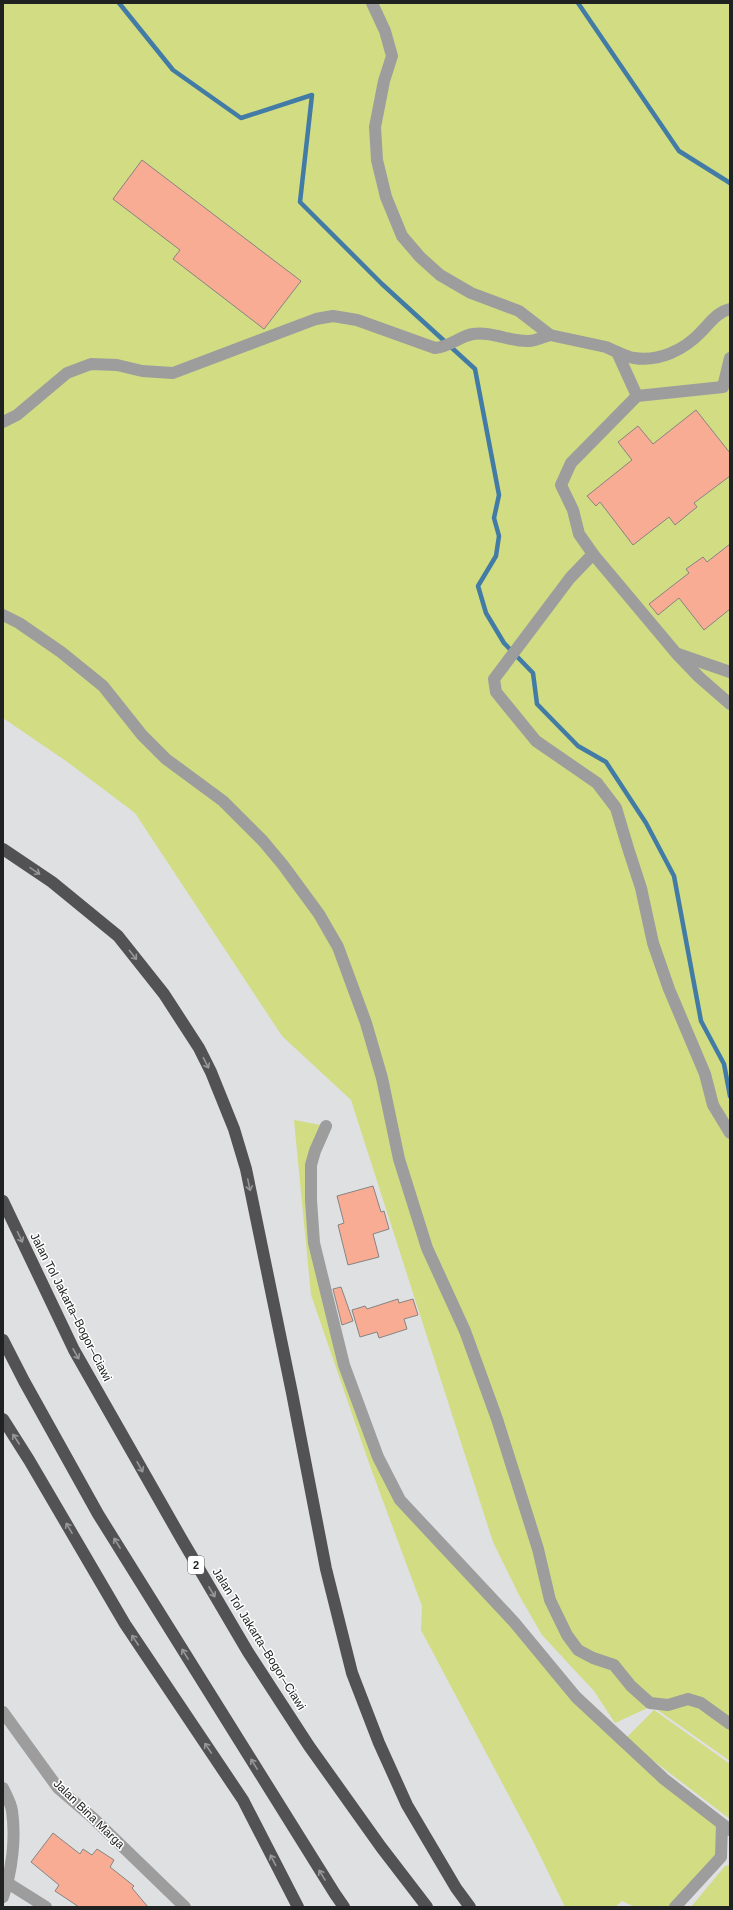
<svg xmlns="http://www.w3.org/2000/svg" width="733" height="1910" viewBox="0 0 733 1910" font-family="Helvetica,sans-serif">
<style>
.green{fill:#d1dc83}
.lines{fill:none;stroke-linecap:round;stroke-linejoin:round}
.stream{stroke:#427ba6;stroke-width:4.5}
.building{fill:#f9ac94;stroke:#858483}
.minor{stroke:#9d9d9e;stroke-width:12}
.highway{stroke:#525254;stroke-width:12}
.oneway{stroke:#979798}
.labels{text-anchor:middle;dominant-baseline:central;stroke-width:3;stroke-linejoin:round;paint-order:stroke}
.shield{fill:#fff;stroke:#636464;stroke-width:1}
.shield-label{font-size:11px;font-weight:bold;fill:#202121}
.street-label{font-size:12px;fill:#202121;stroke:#fff}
</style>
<rect width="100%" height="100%" fill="#dfe0e1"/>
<g class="green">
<polygon points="3,3 730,3 730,1761 652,1706 615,1723 594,1691 542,1635 519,1595 493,1542 351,1100 282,1036 135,813 66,761 3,718"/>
<polygon points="294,1120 326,1126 316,1149 311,1200 344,1365 400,1500 576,1697 722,1824 721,1857 675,1907 635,1907 622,1901 615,1907 565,1907 534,1843 421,1630 422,1606 370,1466 311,1295"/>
<polygon points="654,1710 730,1764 730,1819 625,1739"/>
<polygon points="730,1865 730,1907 691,1907 725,1866"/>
</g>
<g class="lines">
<g class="stream">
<polyline points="119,3 173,70 241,118 312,95 300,202 382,284 475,369 499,495 494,518 499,536 496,556 478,586 486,613 504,643 533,673 537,704 578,746 606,762 646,823 674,876 701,1021 724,1064 730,1096"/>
<polyline points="578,3 679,151 730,183"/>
</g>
</g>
<g class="building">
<polygon points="142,160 301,281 264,329 173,259 180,250 113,199"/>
<polygon points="696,410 730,453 730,476 694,503 697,507 675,525 669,517 633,545 600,502 596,506 587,496 632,460 618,442 638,426 653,444"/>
<polygon points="730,544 730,609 704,630 679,598 658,615 649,604 689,573 686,569 703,557 707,562"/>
<polygon points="373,1186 381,1212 384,1211 389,1229 373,1234 379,1257 348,1265 338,1225 344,1223 337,1196"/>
<polygon points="341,1287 353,1321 342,1325 333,1289"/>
<polygon points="398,1299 399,1303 413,1299 418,1315 404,1319 407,1329 379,1338 377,1332 360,1337 352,1310 365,1306 367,1309"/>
<polygon points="53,1833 80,1854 83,1849 92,1855 97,1849 114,1860 110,1867 134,1886 132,1888 148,1907 79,1907 55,1891 59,1885 31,1862"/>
</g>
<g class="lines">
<g class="minor">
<polyline points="372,3 385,31 392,56 384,81 375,127 377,160 386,197 402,236 420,257 440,275 471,293 519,311 550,335 606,347 617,352 637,396 723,387 730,358"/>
<path d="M617,352C622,354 628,357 634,358C659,362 684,350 701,332C710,323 717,312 730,309"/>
<polyline points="637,396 571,463 561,485 573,510 579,534 593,554 676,653 699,677 730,704"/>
<path d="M3,422L17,415L67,373L91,364L117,365L142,371L173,373L316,319L333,316L357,320L435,348C450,347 460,336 473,334C492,331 510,342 529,341C535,341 543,337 550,335"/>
<polyline points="593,554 570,578 494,679 496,692 536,741 597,783 616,808 628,848 641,888 653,943 669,989 705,1074 713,1105 730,1133"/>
<polyline points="3,615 19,623 61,652 103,686 142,735 166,759 223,801 263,841 283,865 319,914 338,947 366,1023 382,1078 399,1159 427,1248 465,1331 497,1419 538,1549 550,1600 567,1635 578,1650 593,1658 614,1665 631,1686 650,1703 668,1705 688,1699 701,1703 730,1724"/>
<polyline points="678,654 730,672"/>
<polyline points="326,1126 315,1151 311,1165 311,1200 314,1243 344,1365 378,1457 400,1500 514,1622 576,1697 664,1779 730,1830"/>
<polyline points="3,1712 58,1788 93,1818 185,1907"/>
<path d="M3,1788C6,1795 11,1803 12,1811C16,1838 12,1871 3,1897"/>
<polyline points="3,1880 46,1907"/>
<polyline points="675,1907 721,1857 722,1824"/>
</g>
<g class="highway">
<polyline points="3,849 52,882 118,936 164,994 199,1048 211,1072 234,1129 246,1169 292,1393 326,1569 352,1673 379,1743 407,1805 456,1888 470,1907"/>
<polyline points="3,1201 74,1350 181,1538 248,1652 309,1746 381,1847 427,1907"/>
<polyline points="3,1340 24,1381 98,1514 335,1894 344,1907"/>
<polyline points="3,1419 29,1460 125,1624 243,1800 298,1907"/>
</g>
</g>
<defs><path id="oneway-shaft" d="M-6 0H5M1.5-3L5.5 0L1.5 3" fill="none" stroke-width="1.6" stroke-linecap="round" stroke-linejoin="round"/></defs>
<g class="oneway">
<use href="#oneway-shaft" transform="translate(35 871) rotate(34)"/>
<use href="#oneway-shaft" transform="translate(133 955) rotate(52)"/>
<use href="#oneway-shaft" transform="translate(206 1063) rotate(63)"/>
<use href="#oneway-shaft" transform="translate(249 1185) rotate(78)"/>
<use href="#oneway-shaft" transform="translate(20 1237) rotate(64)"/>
<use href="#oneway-shaft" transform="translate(76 1354) rotate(61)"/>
<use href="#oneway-shaft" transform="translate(16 1439) rotate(-123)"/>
<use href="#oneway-shaft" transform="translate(140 1467) rotate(61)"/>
<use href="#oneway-shaft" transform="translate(69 1528) rotate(-120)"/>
<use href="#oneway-shaft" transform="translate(117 1543) rotate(-122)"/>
<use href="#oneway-shaft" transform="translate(212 1592) rotate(59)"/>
<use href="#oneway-shaft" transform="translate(135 1640) rotate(-124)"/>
<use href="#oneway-shaft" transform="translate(185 1654) rotate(-122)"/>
<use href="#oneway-shaft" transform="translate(208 1748) rotate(-124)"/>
<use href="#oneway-shaft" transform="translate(254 1764) rotate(-122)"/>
<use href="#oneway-shaft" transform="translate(273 1860) rotate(-117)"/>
<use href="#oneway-shaft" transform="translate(322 1875) rotate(-122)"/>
</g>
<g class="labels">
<rect class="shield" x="188" y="1556" width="16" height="18" rx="3"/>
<g class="shield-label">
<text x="196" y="1565">2</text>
</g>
<g class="street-label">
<text transform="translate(71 1307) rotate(63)">Jalan Tol Jakarta–Bogor–Ciawi</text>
<text transform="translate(259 1639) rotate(58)">Jalan Tol Jakarta–Bogor–Ciawi</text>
<text transform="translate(89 1814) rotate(44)">Jalan Bina Marga</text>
</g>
</g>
<rect width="733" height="1910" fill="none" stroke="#202121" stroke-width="8"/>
</svg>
